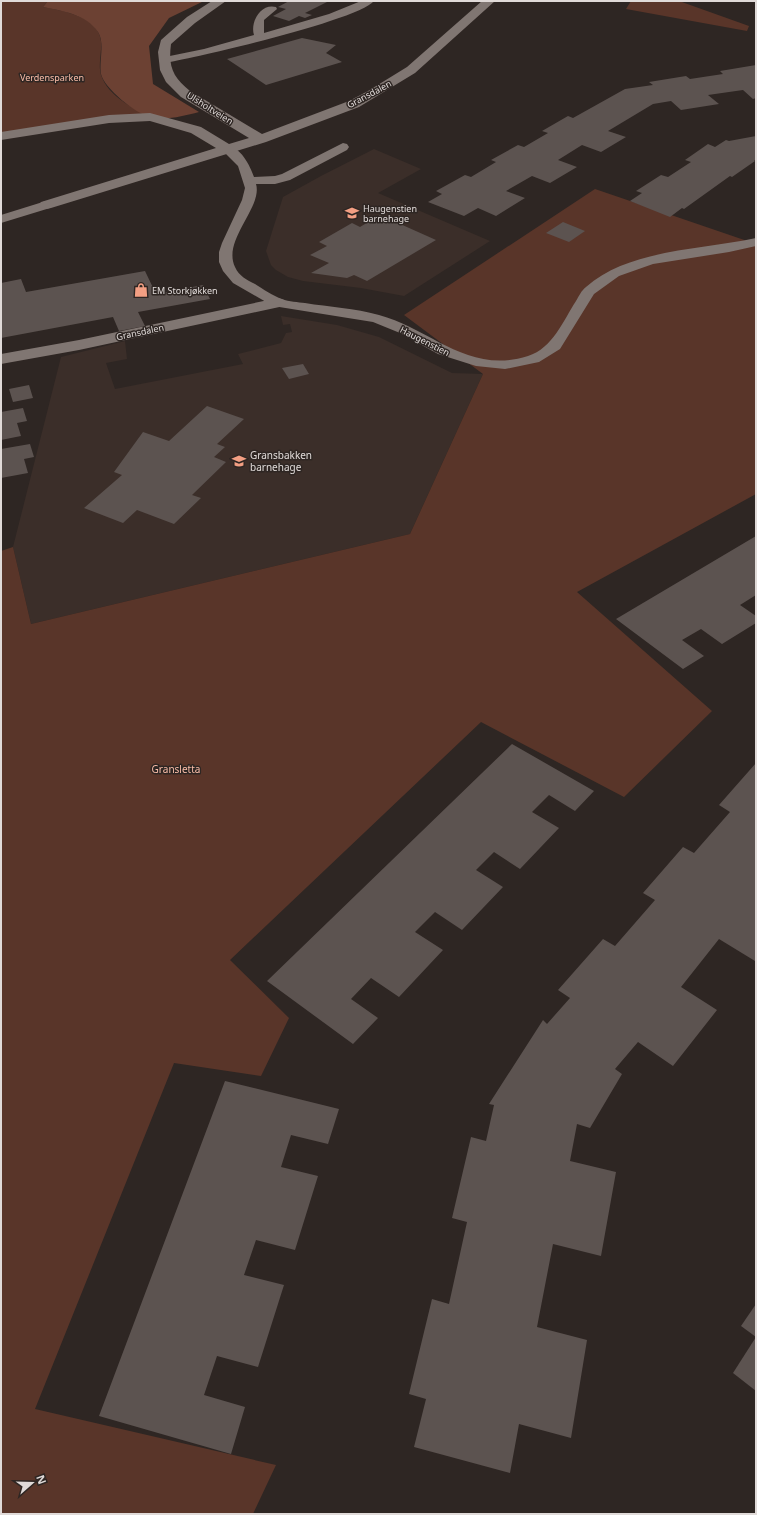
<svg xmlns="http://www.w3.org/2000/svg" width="757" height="1515" viewBox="0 0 757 1515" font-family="'Noto Sans',sans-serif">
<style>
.built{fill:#3b2e29}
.green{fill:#593529}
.forest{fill:#6c4133}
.building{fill:#5c5350}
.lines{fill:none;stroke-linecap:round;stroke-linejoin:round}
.service{fill:#807672;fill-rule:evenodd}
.minor{fill:#807672;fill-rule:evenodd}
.labels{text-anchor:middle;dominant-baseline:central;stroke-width:3;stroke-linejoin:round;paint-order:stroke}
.far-park-label{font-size:9px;fill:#fabda8;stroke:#2e2623}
.far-street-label{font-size:9px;fill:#e0dad8;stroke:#2e2623}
.far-poi-label{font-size:9px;fill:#e0dad8;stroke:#2e2623;text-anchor:start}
.poi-label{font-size:10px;fill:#e0dad8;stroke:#2e2623;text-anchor:start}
.park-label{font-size:10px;fill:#fabda8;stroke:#2e2623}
</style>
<rect width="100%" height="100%" fill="#2e2623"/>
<g class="built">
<polygon points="374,149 421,169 378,193 490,241 404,296 361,288 303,281 288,277 276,270 271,265 266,251 283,197 321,176"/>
<polygon points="281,316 337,325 379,337 452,373 483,374 410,534 31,624 13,547 61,357 125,341 127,359 106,363 115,389 243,364 238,354 281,343 286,333 292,332 290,324 283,325"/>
</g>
<g class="green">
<path d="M1,1H48L43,7C63,11 98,16 101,41C102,52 98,65 101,75C108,96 133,108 150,117L1,136Z"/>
<polygon points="631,1 679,1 749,26 747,31 626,9"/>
<polygon points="595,189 756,244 756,494 577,592 712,711 624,797 481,722 230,960 289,1018 261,1076 174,1063 35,1409 276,1465 253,1514 1,1514 1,551 13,547 31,624 410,534 483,374 404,315"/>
</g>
<path class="forest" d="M48,1H204L169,18L149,46L153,84L199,112C183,116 166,121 150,117C136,114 104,88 101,74C99,61 105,43 98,32C86,14 62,11 43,7Z"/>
<g class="building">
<polygon points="289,1 329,1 305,13 312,15 305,18 299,16 289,21 273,16 286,9 278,7"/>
<polygon points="302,38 336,45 326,53 342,62 266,85 227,59"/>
<polygon points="756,65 756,98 753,99 743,90 708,95 719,104 681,110 671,101 653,104 608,131 626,137 601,152 582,145 558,160 577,167 550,183 532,176 506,191 525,198 496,216 478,208 464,216 428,202 442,194 436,191 465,175 471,177 496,162 491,160 518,145 524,147 548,133 542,131 568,116 573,118 625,89 653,85 649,82 686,76 690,79 723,74 720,71"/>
<polygon points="756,136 756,159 754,161 755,161 732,177 730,176 684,209 682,208 670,217 630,201 642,193 636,191 661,175 668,177 691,162 685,160 708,144 715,147 726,140 729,141"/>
<polygon points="380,215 436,240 367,281 354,275 347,278 311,273 329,263 310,255 327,246 319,242 352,223 360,227"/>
<polygon points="563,222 585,231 569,242 546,233"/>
<polygon points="145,271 156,294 203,285 210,299 138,312 145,326 119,331 113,317 1,338 1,283 21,279 26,292"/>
<polygon points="303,364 309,374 289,379 282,368"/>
<polygon points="29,385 33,398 13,402 9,389"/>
<polygon points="207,406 244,419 217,444 225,447 214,457 226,462 192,495 201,498 174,524 137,510 123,523 84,508 122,475 114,472 143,432 169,441"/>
<polygon points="23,408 27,421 17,423 21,436 1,440 1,412"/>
<polygon points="30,444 34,457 24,459 28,473 1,478 1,449"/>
<polygon points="756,536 756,595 740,605 756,616 756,623 722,644 701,629 682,640 704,656 683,669 616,619"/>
<polygon points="512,744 594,791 575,811 549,795 532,812 559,828 520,869 494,852 476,870 503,887 462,930 435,912 415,932 443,950 399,997 371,978 351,999 378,1018 353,1044 267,981"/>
<polygon points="756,763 756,959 755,961 719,939 681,987 717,1010 673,1066 638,1042 615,1069 622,1074 590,1128 577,1124 570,1161 616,1172 601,1256 553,1244 537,1327 587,1340 571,1438 519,1424 510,1473 414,1447 426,1399 409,1394 432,1299 449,1304 467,1222 452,1218 471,1137 486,1141 494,1105 489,1104 543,1020 547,1024 570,998 558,990 603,939 615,946 655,900 643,893 683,847 694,853 730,812 719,805"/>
<polygon points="225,1081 339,1109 328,1144 291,1135 281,1167 318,1176 295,1250 256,1240 244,1275 284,1285 258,1367 217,1356 204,1395 245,1407 231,1454 99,1416"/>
<polygon points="756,1304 756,1337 741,1326"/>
<polygon points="756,1337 756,1391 733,1373"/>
</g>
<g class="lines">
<g class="service">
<path d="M361,1H374C359,20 195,58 164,63L159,60L160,58L204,49L254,35C250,23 260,3 276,7L277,9L264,20V33L329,14Z"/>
<path d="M343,143L347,144L349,147L347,150L290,180L275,184H256C263,207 222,240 235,267C239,276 247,280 255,284C263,289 273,296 282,299C289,302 298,302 305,303C329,307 355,308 379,315C431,329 468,375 528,356C553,348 563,321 576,301C579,296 581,291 586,287C629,249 701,250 756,238V246L729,252L653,264L619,276L594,294L560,349L539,362L505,369L476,366L438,354L400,333L373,322L273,306L233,283L223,271L219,262V252L222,243L242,200L245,188L238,166L221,149L223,146C239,143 250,165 254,177L275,176L282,174Z"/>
<polygon points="46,201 50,202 52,205 50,208 1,223 1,215"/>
</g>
<g class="minor">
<path d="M212,1H226L195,23L171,44C168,67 173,77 190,91L262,134L349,101L368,91L407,67L482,1H495L415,73L359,107L266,142L51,208L46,209L41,208L39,205L41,202L216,148L191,133L150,121L109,123L1,140V132L109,115L150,113L201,127L229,144L249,138L181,97L166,82L160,70L158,52L161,40L187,17Z"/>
<polygon points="278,298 284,300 286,303 284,306 79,350 1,364 1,354 79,340"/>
</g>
</g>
<defs>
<symbol id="school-bare" viewBox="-9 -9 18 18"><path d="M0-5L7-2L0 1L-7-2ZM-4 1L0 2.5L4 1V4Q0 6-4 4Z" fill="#f39f83" stroke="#2e2623" stroke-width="2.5" paint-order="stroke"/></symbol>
<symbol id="shop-bare" viewBox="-9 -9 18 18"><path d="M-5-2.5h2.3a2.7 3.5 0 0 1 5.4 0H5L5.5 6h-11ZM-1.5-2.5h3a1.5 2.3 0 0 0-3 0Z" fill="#f39f83" stroke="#2e2623" stroke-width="2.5" paint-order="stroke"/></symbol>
</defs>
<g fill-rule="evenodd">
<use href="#school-bare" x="342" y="203" width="20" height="20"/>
<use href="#shop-bare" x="131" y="280" width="20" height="20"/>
<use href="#school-bare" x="229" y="451" width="20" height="20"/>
</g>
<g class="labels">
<g class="far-park-label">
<text x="52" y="77">Verdensparken</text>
</g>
<g class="far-street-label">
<text transform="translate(369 94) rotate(-28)">Gransdalen</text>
<text transform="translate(210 108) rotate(32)">Ulsholtveien</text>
<text transform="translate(140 332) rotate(-12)">Gransdalen</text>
<text transform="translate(425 341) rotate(27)">Haugenstien</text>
</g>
<g class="far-poi-label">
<text x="363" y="208">Haugenstien<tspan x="363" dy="10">barnehage</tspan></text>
<text x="152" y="290">EM Storkjøkken</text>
</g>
<g class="poi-label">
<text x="250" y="455">Gransbakken<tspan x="250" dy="12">barnehage</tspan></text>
</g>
<g class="park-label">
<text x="176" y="769">Gransletta</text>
</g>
</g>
<rect width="757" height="1515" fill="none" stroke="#e0dad8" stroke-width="4"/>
<g transform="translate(32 1483) rotate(70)" stroke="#2e2623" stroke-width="3" paint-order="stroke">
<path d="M0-3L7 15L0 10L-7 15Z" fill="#e0dad8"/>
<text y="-6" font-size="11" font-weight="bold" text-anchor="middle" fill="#e0dad8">N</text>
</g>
</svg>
